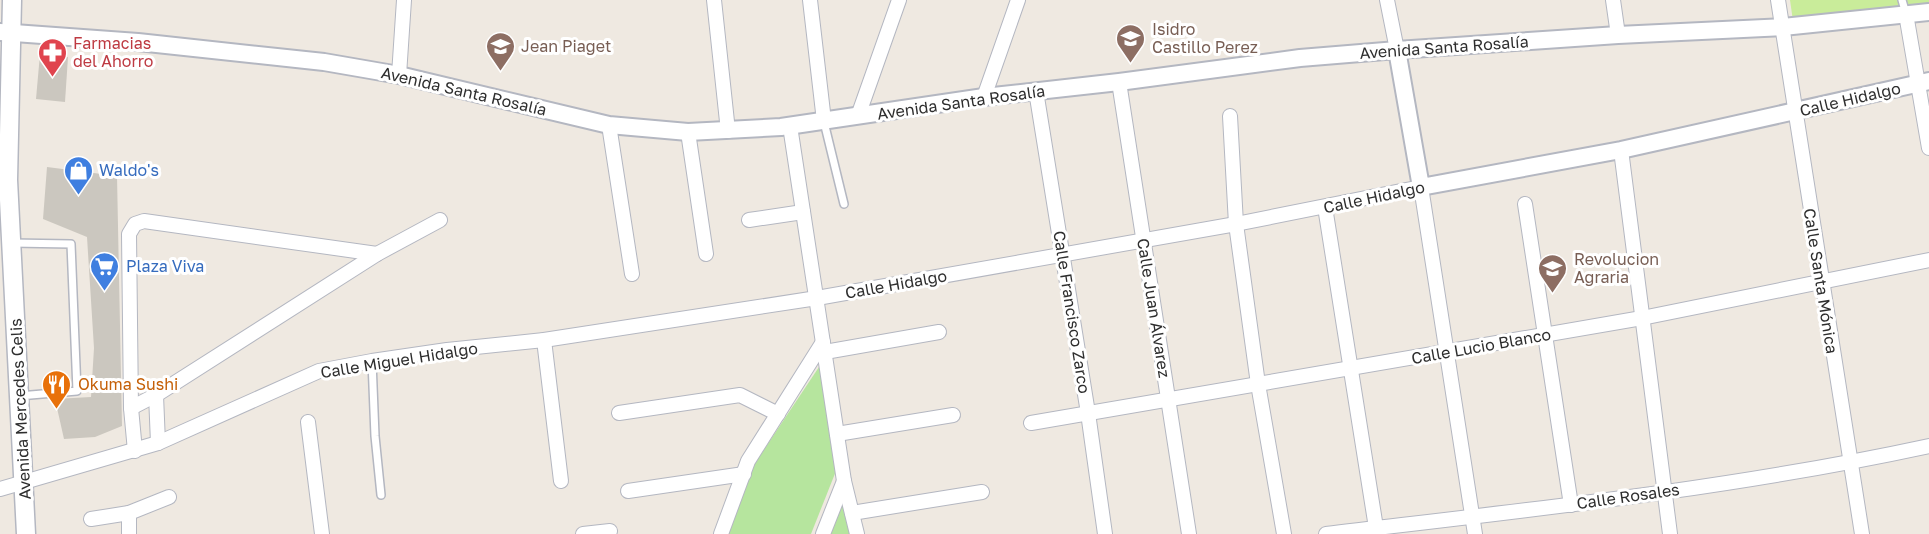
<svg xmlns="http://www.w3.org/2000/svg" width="1929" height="534" viewBox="0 0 1929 534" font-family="'Golos Text',sans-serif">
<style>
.green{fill:#b6e59e}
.pitch{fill:#c9ec9a}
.building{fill:#cbc7bf}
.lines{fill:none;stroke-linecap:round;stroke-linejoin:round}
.service-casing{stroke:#b4b7c1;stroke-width:10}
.minor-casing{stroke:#b4b7c1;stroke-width:16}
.tertiary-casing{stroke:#b4b7c1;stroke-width:20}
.secondary-casing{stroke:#b4b7c1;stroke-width:21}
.service{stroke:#fff;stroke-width:7}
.minor{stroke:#fff;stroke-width:14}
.tertiary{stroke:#fff;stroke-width:16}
.secondary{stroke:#fff;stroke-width:18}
.labels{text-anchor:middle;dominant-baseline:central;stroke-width:6;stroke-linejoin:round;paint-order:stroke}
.education-label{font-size:16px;fill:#785e54;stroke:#fff;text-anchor:start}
.health-label{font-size:16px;fill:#be3a42;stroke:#fff;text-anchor:start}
.street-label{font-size:16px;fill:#2e2e2e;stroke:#fff}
.shop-label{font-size:16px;fill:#366cbe;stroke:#fff;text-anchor:start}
.food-label{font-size:16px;fill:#c56008;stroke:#fff;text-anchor:start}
</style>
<rect width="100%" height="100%" fill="#efe9e1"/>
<g class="green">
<polygon points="821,364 838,466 811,534 726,534 751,469"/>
<polygon points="845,494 855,534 829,534"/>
</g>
<polygon class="pitch" points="1790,0 1929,0 1929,8 1793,21"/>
<g class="building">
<polygon points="40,54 68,57 65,102 36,99"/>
<polygon points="47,167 117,176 122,426 95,437 64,439 55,399 91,397 94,348 87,237 43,219"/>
</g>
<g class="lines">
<defs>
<g id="service">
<polyline points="1902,0 1906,14"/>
<polyline points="824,122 844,204"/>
<polyline points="12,243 71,244 77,391 19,396"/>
<polyline points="372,361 375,436 381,495"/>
</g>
<g id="minor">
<polyline points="714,0 728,131"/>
<polyline points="810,0 824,121"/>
<polyline points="1387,0 1397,50"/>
<polyline points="1613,0 1618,35"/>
<polyline points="1778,0 1862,534"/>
<polyline points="1906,14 1929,148"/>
<polyline points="399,75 404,0"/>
<polyline points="1119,82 1189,534"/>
<polyline points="1036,91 1088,413 1105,534"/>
<polyline points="984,97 1018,0"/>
<polyline points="858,116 899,0"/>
<polyline points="1230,116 1236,224 1258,384 1284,534"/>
<polyline points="609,125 632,274"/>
<polyline points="790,126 844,481 857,534"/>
<polyline points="688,132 706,254"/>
<polyline points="1621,150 1670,534"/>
<polyline points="1525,204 1571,505"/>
<polyline points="1325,207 1377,534"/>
<polyline points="749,220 803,212"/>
<polyline points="544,340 561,481"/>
<polyline points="825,352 939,332"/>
<polyline points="156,395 158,443"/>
<polyline points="131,408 156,395 377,254 440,220"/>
<polyline points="619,413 740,395 778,414"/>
<polyline points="308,422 322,534"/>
<polyline points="1031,423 1642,318 1929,260"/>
<polyline points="837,434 953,415"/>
<polyline points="135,451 131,408 129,234 135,224 144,221 377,254"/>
<polyline points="0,489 158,443 319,371 372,361 447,350 544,340 817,298 1236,224 1421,187 1475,534"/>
<polyline points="628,491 744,474"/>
<polyline points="129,513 129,534"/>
<polyline points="852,513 982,492"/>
<polyline points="91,519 129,513 169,497"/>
<polyline points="583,534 610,531"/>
<polyline points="721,534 748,461 823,342"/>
<polyline points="823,534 844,481"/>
<path d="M1326,534C1527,510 1730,489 1929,446"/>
</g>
<g id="tertiary">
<polyline points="0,32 138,42 324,62 399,75 609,125 688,132 781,127 984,97 1119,82 1300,58 1397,50 1618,35 1783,27 1929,12"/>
<polyline points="1397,50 1421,187 1621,150 1929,81"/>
</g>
<polyline id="secondary" points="12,0 8,180 26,534"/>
</defs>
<use href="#service" class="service-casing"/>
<use href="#minor" class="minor-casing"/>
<use href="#tertiary" class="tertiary-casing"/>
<use href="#secondary" class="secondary-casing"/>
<use href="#service" class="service"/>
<use href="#minor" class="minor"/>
<use href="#tertiary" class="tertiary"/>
<use href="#secondary" class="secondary"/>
</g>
<defs>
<symbol id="school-pin" viewBox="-11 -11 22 30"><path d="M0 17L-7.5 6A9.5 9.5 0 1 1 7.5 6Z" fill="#8d6e63" stroke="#fff"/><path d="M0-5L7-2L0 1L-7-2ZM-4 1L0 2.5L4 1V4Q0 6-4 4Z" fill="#fff"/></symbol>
<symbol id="pharmacy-pin" viewBox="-11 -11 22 30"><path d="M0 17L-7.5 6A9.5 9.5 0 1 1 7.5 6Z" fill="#e0444e" stroke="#fff"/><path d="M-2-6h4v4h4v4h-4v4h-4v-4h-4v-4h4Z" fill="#fff"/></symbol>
<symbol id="shop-pin" viewBox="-11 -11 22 30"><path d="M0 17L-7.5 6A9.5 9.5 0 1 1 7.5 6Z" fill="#3f7fe0" stroke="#fff"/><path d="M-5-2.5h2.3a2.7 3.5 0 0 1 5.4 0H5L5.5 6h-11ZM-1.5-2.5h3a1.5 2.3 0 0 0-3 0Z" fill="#fff"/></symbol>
<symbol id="supermarket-pin" viewBox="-11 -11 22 30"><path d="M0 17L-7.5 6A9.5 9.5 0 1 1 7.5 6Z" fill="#3f7fe0" stroke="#fff"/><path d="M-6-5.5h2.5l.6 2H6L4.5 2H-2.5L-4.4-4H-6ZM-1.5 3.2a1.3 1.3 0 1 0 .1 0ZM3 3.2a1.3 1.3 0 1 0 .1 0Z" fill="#fff"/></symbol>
<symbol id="restaurant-pin" viewBox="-11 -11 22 30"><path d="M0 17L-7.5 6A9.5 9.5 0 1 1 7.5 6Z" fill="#e8710a" stroke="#fff"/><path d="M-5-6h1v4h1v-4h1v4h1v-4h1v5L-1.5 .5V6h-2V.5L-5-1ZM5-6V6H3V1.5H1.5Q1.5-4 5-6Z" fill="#fff"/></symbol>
</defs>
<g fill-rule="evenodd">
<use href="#school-pin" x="1114" y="22" width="33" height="45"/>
<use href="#school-pin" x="484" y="30" width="33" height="45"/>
<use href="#pharmacy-pin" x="36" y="36" width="33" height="45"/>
<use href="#shop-pin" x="62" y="154" width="33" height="45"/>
<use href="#supermarket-pin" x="88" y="250" width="33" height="45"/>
<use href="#school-pin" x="1536" y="252" width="33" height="45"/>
<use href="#restaurant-pin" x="40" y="368" width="33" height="45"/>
</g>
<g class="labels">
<g class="education-label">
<text x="1152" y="29">Isidro<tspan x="1152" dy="18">Castillo Perez</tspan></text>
<text x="521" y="46">Jean Piaget</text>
<text x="1574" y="259">Revolucion<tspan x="1574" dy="18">Agraria</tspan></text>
</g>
<g class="health-label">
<text x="73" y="43">Farmacias<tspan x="73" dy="18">del Ahorro</tspan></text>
</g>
<g class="street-label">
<text transform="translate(1444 47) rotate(-4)">Avenida Santa Rosalía</text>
<text transform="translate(464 91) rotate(13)">Avenida Santa Rosalía</text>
<text transform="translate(1850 99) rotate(-13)">Calle Hidalgo</text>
<text transform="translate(961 102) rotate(-8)">Avenida Santa Rosalía</text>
<text transform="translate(1374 197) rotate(-12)">Calle Hidalgo</text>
<text transform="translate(1821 281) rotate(81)">Calle Santa Mónica</text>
<text transform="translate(896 284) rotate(-10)">Calle Hidalgo</text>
<text transform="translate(1154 308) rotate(81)">Calle Juan Álvarez</text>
<text transform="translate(1072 312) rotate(81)">Calle Francisco Zarco</text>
<text transform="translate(1481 346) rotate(-10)">Calle Lucio Blanco</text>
<text transform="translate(399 360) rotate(-9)">Calle Miguel Hidalgo</text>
<text transform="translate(20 409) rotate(-93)">Avenida Mercedes Celis</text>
<text transform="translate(1628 496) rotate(-8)">Calle Rosales</text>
</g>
<g class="shop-label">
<text x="99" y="170">Waldo's</text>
<text x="126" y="266">Plaza Viva</text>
</g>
<g class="food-label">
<text x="78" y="384">Okuma Sushi</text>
</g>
</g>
</svg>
